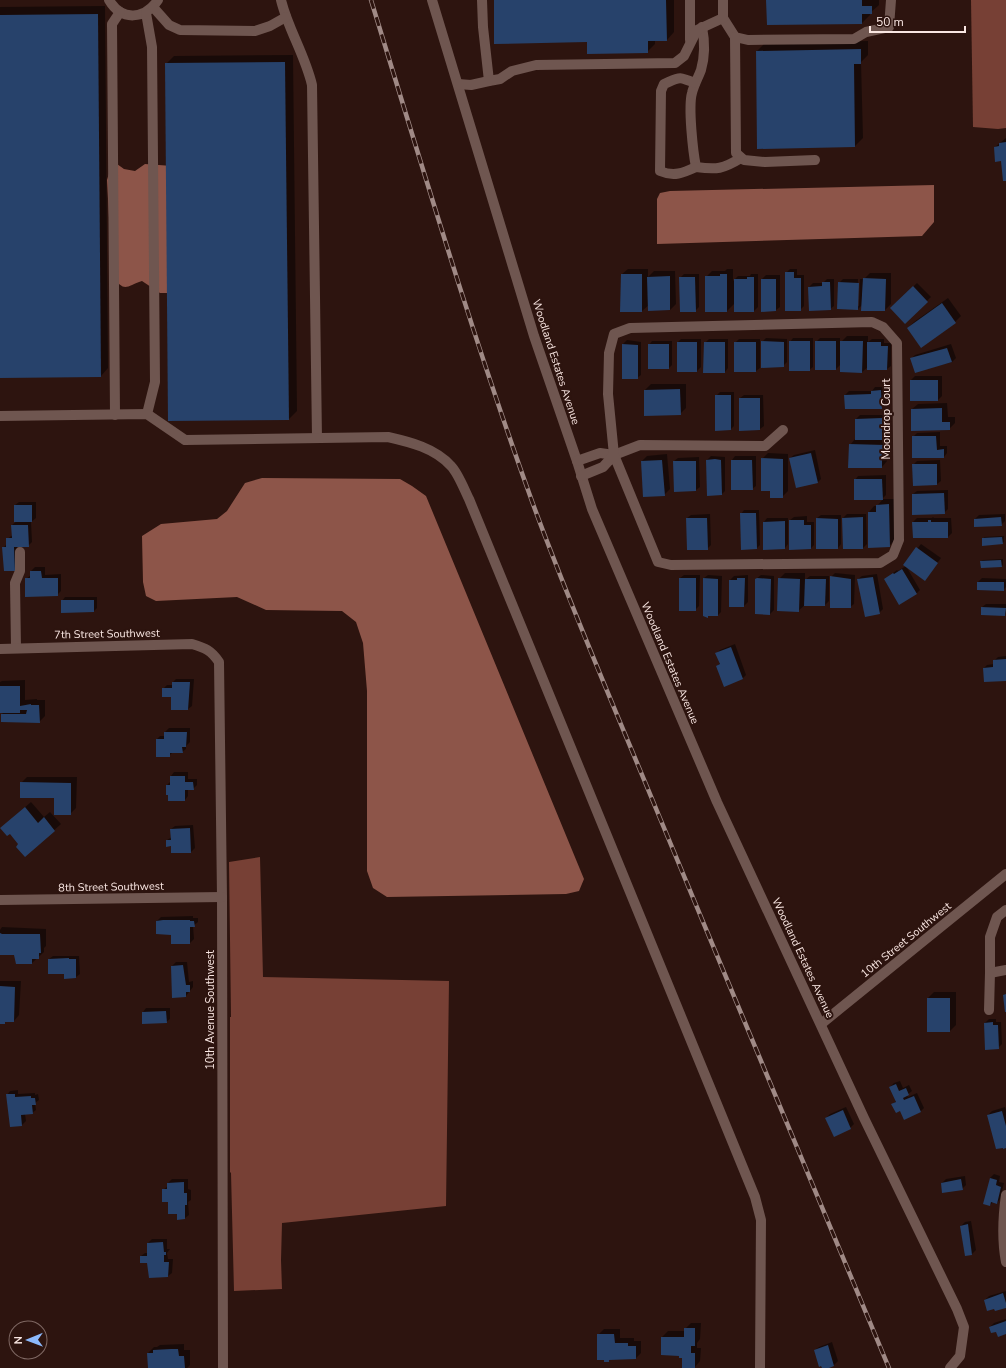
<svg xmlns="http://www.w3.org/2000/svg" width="1006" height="1368" viewBox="0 0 1006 1368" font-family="'Nunito Sans',sans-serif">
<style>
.forest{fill:#774035}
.water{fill:#8d5549}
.shadow{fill:#0007}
.building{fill:#27426b}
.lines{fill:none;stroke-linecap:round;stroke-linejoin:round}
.minor{stroke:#6f5650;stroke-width:10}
.rail-casing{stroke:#a08a86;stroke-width:4.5}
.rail{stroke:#2d140f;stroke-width:3;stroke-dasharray:9;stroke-linecap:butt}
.labels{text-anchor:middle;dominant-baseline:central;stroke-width:4;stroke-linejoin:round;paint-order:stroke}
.street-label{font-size:11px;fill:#f9e6e2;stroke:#2d140f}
</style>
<rect width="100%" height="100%" fill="#2d140f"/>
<g class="forest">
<polygon points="971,0 1006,0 1006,128 998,129 973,127"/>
<polygon points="260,857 263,977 449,981 446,1206 282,1223 281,1260 282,1289 234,1291 231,1173 230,1172 230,1017 231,1017 229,862"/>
</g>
<g class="water">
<path d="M117,164L124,169L135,171L145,164L227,170L180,293H160L142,281C126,286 125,294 112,275L107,180L111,167Z"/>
<polygon points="934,185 934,222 922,236 657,244 657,199 660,193 670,191"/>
<polygon points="262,478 400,479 412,486 426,496 584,879 579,891 566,894 387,897 373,888 367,871 367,691 363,643 356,622 342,611 266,610 237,597 156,601 146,596 143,582 142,536 161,524 217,519 227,511 245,483"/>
</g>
<g class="shadow">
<polygon points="495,0 674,0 674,32 667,40 655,40 655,44 647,52 588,41"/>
<polygon points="767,0 879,0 879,5 870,13 870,15 862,23"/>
<polygon points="105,6 108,368 101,376 0,377 0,7"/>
<polygon points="868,41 868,55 861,62 863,138 855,146 757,51 765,43"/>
<polygon points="293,55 297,411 289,419 166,64 174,56"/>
<polygon points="1006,138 1006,180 1002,160 995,147"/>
<polygon points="628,269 648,269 648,277 654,271 675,271 676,304 670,310 649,305 642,311 622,274"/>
<polygon points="727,269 733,269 733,281 738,276 750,276 751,274 758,274 758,307 754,311 735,311 735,303 727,311 706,311 706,277 712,271 725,271"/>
<polygon points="790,269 797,269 797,275 804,275 804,306 800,310 786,273"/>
<polygon points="870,273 891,273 891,304 885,310 863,304 858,309 839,283 843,279 858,279 857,306 859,306 860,279 864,279"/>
<polygon points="684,274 699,274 699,307 695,311 680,278"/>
<polygon points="766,275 780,275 780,307 776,310 762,279"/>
<polygon points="827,279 834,279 834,306 830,309 809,287 813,283 823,283"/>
<polygon points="917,283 931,297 905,322 891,308"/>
<polygon points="948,298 961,316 955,322 921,346 908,328 914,322"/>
<polygon points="847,336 868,336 868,342 872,339 884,339 884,343 891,343 891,366 887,369 868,369 868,367 862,372 841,364 836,369 816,342 820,338 840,338 840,343"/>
<polygon points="766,338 787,339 787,362 783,366 762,342"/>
<polygon points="793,338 813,338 813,367 809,370 790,342"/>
<polygon points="681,339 701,339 701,367 697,371 678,371 678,342"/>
<polygon points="709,339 728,339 728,368 725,372 705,343"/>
<polygon points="739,339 760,339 760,368 756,371 735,343"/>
<polygon points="627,340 641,342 641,375 637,378 623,344"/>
<polygon points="652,341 672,341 672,365 669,368 649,345"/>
<polygon points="951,344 956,358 952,362 915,372 911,359 915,355"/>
<polygon points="915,376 942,376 942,396 938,400 911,400 911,380"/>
<polygon points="651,384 686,384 686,408 680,414 645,390"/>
<polygon points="875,387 885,387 885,404 881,408 845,395 849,391 872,391"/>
<polygon points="720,392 734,392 734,426 731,429 716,396"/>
<polygon points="744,395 763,395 764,426 760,429 740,398"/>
<polygon points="947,403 948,417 955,417 955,423 949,429 912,409 918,404"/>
<polygon points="860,415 886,415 886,435 882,439 891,439 891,445 887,448 887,461 882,467 850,445 855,439 856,419"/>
<polygon points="940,432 940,446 947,446 947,453 944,457 913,437 917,433"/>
<polygon points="815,450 821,479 818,482 790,458 794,455"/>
<polygon points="768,453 788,454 788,491 782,497 771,490 762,459"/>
<polygon points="667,454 670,489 664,495 642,461 647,456"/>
<polygon points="711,456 725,457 725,491 722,494 707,460"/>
<polygon points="735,456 756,456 756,486 752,489 732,460"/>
<polygon points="699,457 700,487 696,490 674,461 678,458"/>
<polygon points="940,460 941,481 937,484 913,465 917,461"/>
<polygon points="886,475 886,495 882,499 855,480 858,476"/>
<polygon points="948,490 948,509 944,513 913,494 917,491"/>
<polygon points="883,499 894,499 895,540 889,546 869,512 874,506 877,506"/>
<polygon points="19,502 36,502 36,518 31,522 32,542 28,546 17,546 18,566 14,570 3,548 7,544 7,539 13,535 12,525 17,521 15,505"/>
<polygon points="744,510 759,510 760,545 756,549 741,514"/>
<polygon points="710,514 711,545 707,549 687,518 691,515"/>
<polygon points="847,514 866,514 867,544 863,548 843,518"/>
<polygon points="1005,514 1005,521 1001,525 975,519 979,515"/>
<polygon points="821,515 841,515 841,544 838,548 817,518"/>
<polygon points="807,516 807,522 814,522 814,545 811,548 790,520 794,517"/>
<polygon points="933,517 934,518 951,518 952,533 948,537 913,522 917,518 932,518"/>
<polygon points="767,518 788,518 788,544 785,548 764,522"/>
<polygon points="1004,536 1004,542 1002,543 983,539 984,537"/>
<polygon points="921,544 941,558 925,579 905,564"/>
<polygon points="1003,559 1003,565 1002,566 981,561 983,560"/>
<polygon points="906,566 920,590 916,594 889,576 897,570 898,571"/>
<polygon points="35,567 45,567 45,575 61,574 61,591 57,595 26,579 31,575 31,571"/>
<polygon points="785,573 805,573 805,580 810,576 829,576 829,601 825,605 805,605 798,611 779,579"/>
<polygon points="835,573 855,575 854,604 850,607 831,577"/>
<polygon points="877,574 883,609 879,613 858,579 862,576"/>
<polygon points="684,575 700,575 699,606 695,610 680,578"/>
<polygon points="708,575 722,576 721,612 718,615 709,615 707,617 704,578"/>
<polygon points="748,575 748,602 744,606 730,580 734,576"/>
<polygon points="761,575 774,576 774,610 770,614 756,579"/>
<polygon points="982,578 1006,579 1006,587 1003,590 978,582"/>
<polygon points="65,597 97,597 97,608 94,611 62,601"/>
<polygon points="986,604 1006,604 1006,614 1005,615 982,607"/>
<polygon points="735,644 746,675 743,678 717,666 720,663 717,653 720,650"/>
<polygon points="1006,656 1006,680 984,668 987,665 994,664 994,661 998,657"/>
<polygon points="176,679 194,679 192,706 188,709 163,689 167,685 173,685 173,682"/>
<polygon points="25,680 25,700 37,699 37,700 45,700 45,716 39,722 2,714 4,712 0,712 0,682 2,681"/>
<polygon points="169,728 190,728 190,742 186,746 186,749 182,752 173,752 169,756 157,739 160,736 165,736 165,732"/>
<polygon points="174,772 188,772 188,779 197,779 197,785 193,789 188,789 188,796 185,800 167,785 171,781 171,776"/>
<polygon points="27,777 77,777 76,808 70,814 55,797 21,783"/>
<polygon points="31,802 44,817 50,812 61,824 25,856 7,823"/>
<polygon points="193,825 195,848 191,852 172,845 167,840 172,837 171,829 175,826"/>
<polygon points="193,916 193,918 198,918 198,922 193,926 194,939 190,943 172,934 157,921 161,917"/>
<polygon points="2,927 46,929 46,946 44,948 44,952 32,963 14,954 0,954 0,930"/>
<polygon points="53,956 79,956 80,974 76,977 65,973 49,959"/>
<polygon points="176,962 187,962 189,982 193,981 193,987 186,996 172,966"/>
<polygon points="0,981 21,981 19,1015 14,1021 7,1021 4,1023 0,1023"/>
<polygon points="934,992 956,992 956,1025 950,1031 928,1031 928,998"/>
<polygon points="146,1008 170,1008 170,1019 166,1022 143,1012"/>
<polygon points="989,1019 996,1019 996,1022 1001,1022 1002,1044 998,1048 985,1023"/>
<polygon points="900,1081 903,1088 909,1085 912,1091 907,1095 908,1097 917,1093 924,1108 920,1112 900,1110 893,1104 896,1101 890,1087 894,1083"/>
<polygon points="18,1090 18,1094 35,1093 35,1095 38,1094 39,1100 35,1103 36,1110 32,1113 25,1114 26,1121 22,1125 7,1095 10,1091"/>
<polygon points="846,1107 854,1124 850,1128 826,1118 830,1114"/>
<polygon points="1005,1107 1006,1110 1006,1147 988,1115 992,1111"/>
<polygon points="994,1174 1000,1176 999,1182 1004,1183 1000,1199 997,1203 993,1202 990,1205 990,1178"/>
<polygon points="965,1176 966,1185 962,1189 942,1183 946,1179"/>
<polygon points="172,1179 188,1179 188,1189 191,1190 191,1200 188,1202 189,1215 185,1218 178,1213 169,1200 163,1190 168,1186 168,1183"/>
<polygon points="971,1221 976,1250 972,1254 966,1255 961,1226 965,1222"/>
<polygon points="152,1239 167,1239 167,1249 170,1249 167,1253 168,1259 173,1259 172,1273 168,1276 141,1256 145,1253 148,1253 148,1243"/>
<polygon points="1006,1291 1006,1307 985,1300 989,1296"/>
<polygon points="1006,1319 1006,1333 996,1330 990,1327 994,1323"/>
<polygon points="691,1323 701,1323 700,1339 697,1343 697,1348 701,1348 700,1361 695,1367 662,1337 668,1331 685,1331 685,1329"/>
<polygon points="604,1329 620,1329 620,1338 634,1338 634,1341 641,1341 641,1353 636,1358 611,1359 608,1361 598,1335"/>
<polygon points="832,1342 838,1361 834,1365 823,1368 815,1350 819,1347"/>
<polygon points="184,1344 184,1350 190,1350 190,1365 187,1368 149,1368 148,1353 154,1347 157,1347 160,1345"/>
</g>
<g class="building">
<polygon points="494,0 666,0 667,41 648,41 648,53 587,54 587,42 494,44"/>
<polygon points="766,0 862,0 862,6 872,6 872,14 862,14 862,24 767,25"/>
<polygon points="98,14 101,377 0,378 0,15"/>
<polygon points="861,49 861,64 854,64 855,147 757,149 756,51"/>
<polygon points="285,62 289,420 168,421 165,63"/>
<polygon points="1006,142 1006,181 1003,181 1001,161 995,162 994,147 999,146 999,143"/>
<polygon points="785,272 794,272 794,278 801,278 801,311 785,311"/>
<polygon points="621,274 642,274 642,312 620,312"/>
<polygon points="720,274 727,274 727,312 705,312 705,276 720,276"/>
<polygon points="670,276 670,310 648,311 647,277"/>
<polygon points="679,277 695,277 696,312 680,312"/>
<polygon points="747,277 754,277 754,312 734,312 734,279 747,279"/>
<polygon points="863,278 886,279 885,311 861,311"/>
<polygon points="761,279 776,279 776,311 761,312"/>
<polygon points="822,282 830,282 831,310 809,311 808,287 822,286"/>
<polygon points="838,282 859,283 858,310 837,309"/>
<polygon points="913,286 928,302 905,324 890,308"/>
<polygon points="942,303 956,323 921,348 907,328"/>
<polygon points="761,341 784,342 784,367 761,368"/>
<rect x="789" y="341" width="21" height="30"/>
<rect x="815" y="341" width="21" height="29"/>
<polygon points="840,341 863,341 862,373 840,372"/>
<rect x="677" y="342" width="20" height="30"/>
<polygon points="704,342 725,342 725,373 703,373"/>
<rect x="734" y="342" width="22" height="30"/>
<polygon points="867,342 881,342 881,346 888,346 887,370 867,370"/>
<polygon points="622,344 638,345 638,379 622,379"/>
<rect x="648" y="344" width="21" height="25"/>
<polygon points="947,348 952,362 915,373 910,358"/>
<rect x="910" y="380" width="28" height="21"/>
<polygon points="680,389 681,415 644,416 644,390"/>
<polygon points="881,390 882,409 845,409 844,395 871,394 871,391"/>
<polygon points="715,395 731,395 731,430 715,431"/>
<polygon points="739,398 760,398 760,430 739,431"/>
<polygon points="942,408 942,422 950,422 950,430 911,431 911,409"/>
<polygon points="882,418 882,440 855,440 855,419"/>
<polygon points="912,436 936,436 937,450 944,449 944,458 912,458"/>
<polygon points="849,444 885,445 885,452 882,452 882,468 848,468"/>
<polygon points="811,453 818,483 796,488 789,458"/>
<polygon points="761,458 783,459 783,498 770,498 770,491 761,491"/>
<polygon points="715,459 721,460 722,495 707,496 706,460"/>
<polygon points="662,460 665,496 643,497 641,461"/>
<polygon points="731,460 752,460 753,490 731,490"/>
<polygon points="673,461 696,461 696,491 674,492"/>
<polygon points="912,464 937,464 937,485 913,486"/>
<polygon points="854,479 882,479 883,500 854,500"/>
<polygon points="944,493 945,514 912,515 912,494"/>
<polygon points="889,504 890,547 868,548 868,512 876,512 876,505"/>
<rect x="14" y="505" width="18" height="17"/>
<polygon points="740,513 756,513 757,549 741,550"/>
<polygon points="863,517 863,549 843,549 842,518"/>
<polygon points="1001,517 1002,526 974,527 974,519"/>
<polygon points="686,518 707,518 708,550 687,550"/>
<polygon points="816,518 838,519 838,549 816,549"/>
<polygon points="789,520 804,520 804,525 811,525 811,549 789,550"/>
<polygon points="928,520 931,520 931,522 948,522 948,538 913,538 912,522 928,522"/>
<polygon points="785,521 785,549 763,550 763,522"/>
<polygon points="11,525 28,525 29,547 14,547 15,571 4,571 2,547 6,547 6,538 12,538"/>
<polygon points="1002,537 1003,544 982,546 982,538"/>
<polygon points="916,547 938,563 925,581 903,565"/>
<polygon points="1001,560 1002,567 981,568 980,561"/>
<polygon points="902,569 917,594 899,605 884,579 893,573 894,574"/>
<polygon points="30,571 41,571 42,578 58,578 58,596 25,597 25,578 30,578"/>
<polygon points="830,576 851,579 851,608 830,608"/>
<polygon points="873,577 880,614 865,617 857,579"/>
<rect x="679" y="578" width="17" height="33"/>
<polygon points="703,578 718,579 718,616 708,616 708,618 703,616"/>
<polygon points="737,578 745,578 744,607 729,607 729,580 737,580"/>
<polygon points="757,578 771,579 770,615 755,614 755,579"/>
<polygon points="778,578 800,579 799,612 777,611"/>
<polygon points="805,579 826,579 825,606 804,606"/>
<polygon points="977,582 1004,582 1004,591 977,590"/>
<polygon points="61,600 94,600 94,612 61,613"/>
<polygon points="981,607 1006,608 1005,616 981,615"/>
<polygon points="731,647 743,679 724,687 716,666 720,664 715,653"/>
<polygon points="1006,659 1006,681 984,682 983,668 993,667 993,660"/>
<polygon points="172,682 190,682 188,710 171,710 171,697 162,697 162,688 172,688"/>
<polygon points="0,686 20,686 20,706 31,704 31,705 39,705 40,723 1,722 1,714 26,714 27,710 20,710 20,713 0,713"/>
<polygon points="164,732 187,732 186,747 182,747 183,753 170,753 170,757 156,757 156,739 164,739"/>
<polygon points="170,776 185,776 185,782 193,782 194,790 185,790 185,801 168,801 168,795 166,795 166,785 170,785"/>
<polygon points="20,782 71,783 71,815 54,815 54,798 20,798"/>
<polygon points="25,807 38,823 44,817 55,831 25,857 16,847 18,844 10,834 7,836 0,828"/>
<polygon points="190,828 191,853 171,853 171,846 166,847 166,840 171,840 170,829"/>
<polygon points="163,920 190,920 190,921 194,921 195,927 190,927 190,944 171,944 171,935 156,934 156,921"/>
<polygon points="0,933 2,934 40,934 41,953 39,953 39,959 32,959 32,964 16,964 14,955 0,955"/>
<polygon points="69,958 69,959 76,959 76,978 64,979 64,974 48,974 48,959"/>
<polygon points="183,965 186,985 190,985 190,992 186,992 186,997 172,998 171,966"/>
<polygon points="0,986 15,987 14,1022 5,1022 5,1024 0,1024"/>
<polygon points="1006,994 1006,1012 1005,1012 1003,995"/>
<rect x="927" y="998" width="23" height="34"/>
<polygon points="166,1011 167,1023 142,1024 142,1012"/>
<polygon points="993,1022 993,1025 998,1025 999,1049 985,1050 984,1023"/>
<polygon points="896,1084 899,1091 906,1088 909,1095 903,1098 904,1100 914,1096 921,1112 904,1120 900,1111 896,1113 891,1104 896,1102 889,1087"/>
<polygon points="6,1094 15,1094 15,1097 31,1096 31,1098 35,1098 36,1105 32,1105 33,1114 21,1115 22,1126 10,1127"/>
<polygon points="843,1110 851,1129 834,1137 825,1118"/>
<polygon points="1002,1111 1006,1126 1006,1148 1003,1149 1003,1148 996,1149 987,1115"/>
<polygon points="990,1178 997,1180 996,1185 1001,1187 997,1204 991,1202 990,1206 983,1204"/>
<polygon points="961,1179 963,1190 942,1193 941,1183"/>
<polygon points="184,1182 184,1193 187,1193 187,1205 185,1205 185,1219 177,1220 177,1214 168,1214 168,1202 162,1202 162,1189 167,1189 167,1183"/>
<polygon points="968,1224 972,1255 965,1256 960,1226"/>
<polygon points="163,1242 164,1252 166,1252 166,1255 164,1255 164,1262 169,1262 168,1277 149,1278 147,1263 140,1263 140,1256 147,1256 147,1243"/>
<polygon points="1003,1293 1006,1303 1006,1308 995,1311 994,1309 987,1311 984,1300"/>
<polygon points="1006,1321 1006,1334 998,1337 996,1332 991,1333 989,1327"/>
<polygon points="684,1328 695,1328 695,1346 691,1346 691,1353 695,1353 695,1368 682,1368 682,1358 679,1358 679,1356 661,1355 661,1337 684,1337"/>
<polygon points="597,1334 614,1334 615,1343 628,1343 628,1346 636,1346 636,1359 609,1360 609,1362 604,1362 604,1360 597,1360"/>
<polygon points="828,1345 834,1366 829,1368 822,1368 821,1366 819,1367 814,1350"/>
<polygon points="171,1349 178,1349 179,1356 184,1356 185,1368 148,1368 147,1353 153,1353 153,1350"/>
</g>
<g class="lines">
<g class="minor">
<path d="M109,0C122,22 145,19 158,0"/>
<path d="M281,0C288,29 305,55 312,85L317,438"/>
<polyline points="432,0 534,336 577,461 592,509 717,802 864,1118 957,1309 964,1327 960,1356 950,1368"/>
<polyline points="482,0 483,27 489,81"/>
<polyline points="690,0 690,40"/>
<polyline points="153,7 169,25 180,30 255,31 270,26 286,17"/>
<polyline points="146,13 152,47 155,382 147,414"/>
<polyline points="723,18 735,37 748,40 854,39 866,32 889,27 891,0"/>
<path d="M702,27C705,42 705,56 701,70C698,78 694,85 692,93C688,107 693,152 696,167C717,170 723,169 741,158"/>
<polyline points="735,37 736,153 744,160 765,162 815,160"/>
<path d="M695,83C678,76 680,77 664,84L661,91L660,171C674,177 683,173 696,167"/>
<polyline points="458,84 471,85 489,81 500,79 512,71 536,65 675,63 684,56 697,30 723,18 723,0"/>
<polyline points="115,415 112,24 120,12"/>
<path d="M0,416L147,414L185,440L388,437C410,442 435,448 451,466C458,473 464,489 469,499L755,1197L761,1220L760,1368"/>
<polyline points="577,461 600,453 614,455 640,445 765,446 783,430"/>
<polyline points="581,476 603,467 614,455 608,394 609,353 614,334 630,328 872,322 883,327 897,343 899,540 893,555 880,563 671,565 658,562 614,455"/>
<polyline points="16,648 15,583 20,571 20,552"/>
<path d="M0,649L192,644C205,648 211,650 219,662L222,897L223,1368"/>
<polyline points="0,900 222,897"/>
<polyline points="990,973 990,937 997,917 1006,910"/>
<polyline points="989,1010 990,973 1006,970"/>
<polyline points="821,1024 1006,874"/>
<path d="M1006,1195C1003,1216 1002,1241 1006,1262"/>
</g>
<defs>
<path id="rail" d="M371,0C423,169 473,338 533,504C571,608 615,709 657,811C734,997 812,1183 889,1368"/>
</defs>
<use href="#rail" class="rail-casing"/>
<use href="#rail" class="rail"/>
</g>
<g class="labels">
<g class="street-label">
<text transform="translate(556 362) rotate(72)">Woodland Estates Avenue</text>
<text transform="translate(886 419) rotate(-90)">Moondrop Court</text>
<text transform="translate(107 634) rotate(-1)">7th Street Southwest</text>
<text transform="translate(670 663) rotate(67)">Woodland Estates Avenue</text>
<text transform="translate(111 887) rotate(-1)">8th Street Southwest</text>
<text transform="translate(906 940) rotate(-39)">10th Street Southwest</text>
<text transform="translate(803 958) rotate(65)">Woodland Estates Avenue</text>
<text transform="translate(210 1010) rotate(-90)">10th Avenue Southwest</text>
</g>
</g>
<g transform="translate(28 1340) rotate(269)"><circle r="19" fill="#2d140f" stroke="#7f6863"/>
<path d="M0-3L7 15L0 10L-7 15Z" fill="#8cb9fc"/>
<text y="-6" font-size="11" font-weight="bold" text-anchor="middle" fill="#f9e6e2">N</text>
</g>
<path d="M870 26v6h95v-6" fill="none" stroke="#f9e6e2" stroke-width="2"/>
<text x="876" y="26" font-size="12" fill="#f9e6e2" stroke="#2d140f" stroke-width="3" paint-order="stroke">50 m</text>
</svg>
